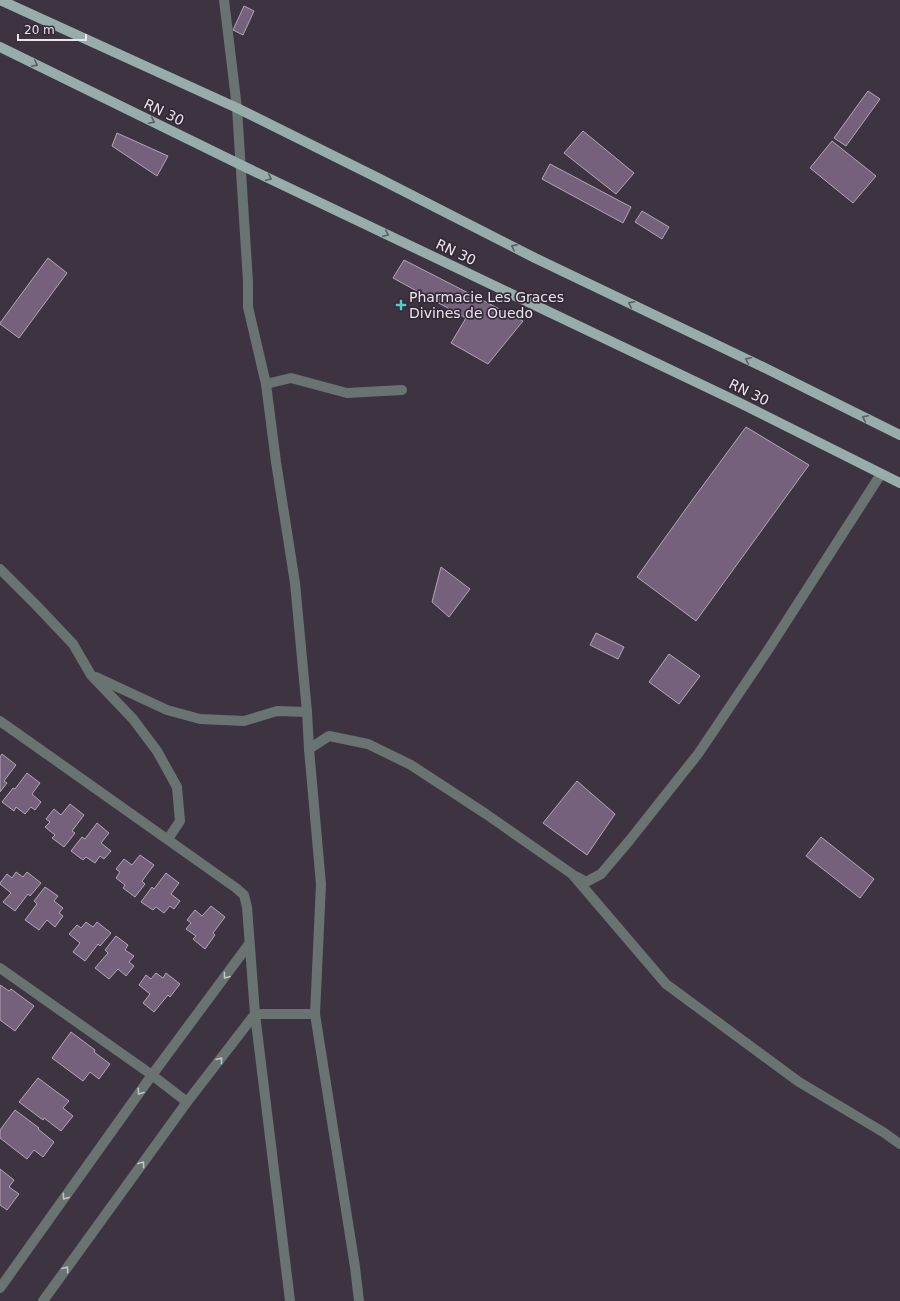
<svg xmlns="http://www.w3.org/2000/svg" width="900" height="1301" viewBox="0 0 900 1301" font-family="'DejaVu Sans',sans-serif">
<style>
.building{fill:#75617b;stroke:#b4a6b7}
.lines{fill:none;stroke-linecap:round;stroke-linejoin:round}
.lane{stroke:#687372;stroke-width:10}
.street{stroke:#687372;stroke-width:10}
.primary{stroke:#97adab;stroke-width:10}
.oneway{stroke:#5c5e65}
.oneway2{stroke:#c4c2c8}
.poi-dot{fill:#54cdc7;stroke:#342937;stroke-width:1.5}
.labels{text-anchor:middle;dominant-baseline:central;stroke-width:3.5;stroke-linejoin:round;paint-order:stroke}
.street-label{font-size:14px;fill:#ebe4ed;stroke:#342937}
.poi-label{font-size:14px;fill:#ebe4ed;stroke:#342937;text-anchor:start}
</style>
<rect width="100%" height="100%" fill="#3e3341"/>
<g class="building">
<polygon points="244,6 254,11 243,35 233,30"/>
<polygon points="868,91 880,99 846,146 834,138"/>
<polygon points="583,131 634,173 616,194 564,153"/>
<polygon points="117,133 168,156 157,176 112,146"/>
<polygon points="832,141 876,176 853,203 810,168"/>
<polygon points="550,164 631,207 623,223 542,179"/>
<polygon points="642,211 669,227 662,239 635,222"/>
<polygon points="48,258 67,273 19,338 0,324 0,323"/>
<polygon points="404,260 523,321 488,364 451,343 466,318 393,278"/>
<polygon points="746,427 809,465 696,621 637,577 693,499"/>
<polygon points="441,567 470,589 449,617 432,602"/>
<polygon points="596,633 624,647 618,659 590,645"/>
<polygon points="669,654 700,676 679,704 649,682"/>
<polygon points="2,754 16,765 4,781 7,783 0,792 0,757"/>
<polygon points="27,773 40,783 32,794 41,802 35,810 31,807 25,814 16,807 14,811 2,802 13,788 15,789"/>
<polygon points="577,781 615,814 587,855 543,823"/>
<polygon points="70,804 84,815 72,831 75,833 64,847 52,838 55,835 45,827 50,822 46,819 54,809 61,815"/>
<polygon points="97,823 109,833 101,843 111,851 104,859 100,856 95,863 86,857 83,860 71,851 82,837 85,839"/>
<polygon points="821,837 874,879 860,898 806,856"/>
<polygon points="140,855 154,865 142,881 145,884 135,897 123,888 125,885 116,878 120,872 116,869 124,859 132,865"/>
<polygon points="16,872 23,877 27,872 41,883 30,896 28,894 15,911 3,902 11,893 0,884 0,883 7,874 12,878"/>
<polygon points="166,873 179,883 171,894 180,901 174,909 170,906 164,913 156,907 153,910 141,902 152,887 154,889"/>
<polygon points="45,887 58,896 54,901 63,908 59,913 63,916 55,927 47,920 39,930 25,920 37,904 34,901"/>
<polygon points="211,906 225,917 213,933 215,935 205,949 193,939 196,936 186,929 191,923 187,920 195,910 202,916"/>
<polygon points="86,922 93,927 97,922 111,933 100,946 98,944 85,961 73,952 80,943 69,934 77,925 81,928"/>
<polygon points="116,936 128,945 125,950 134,956 129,962 134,966 126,976 118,969 109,979 95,968 108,953 105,950"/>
<polygon points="156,973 163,978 166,973 180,984 170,997 168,995 154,1012 143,1003 150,994 139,985 146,975 151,979"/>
<polygon points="0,985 9,991 11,989 34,1006 15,1031 0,1020"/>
<polygon points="71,1032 95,1050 94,1052 110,1064 99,1079 90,1072 83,1081 52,1058"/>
<polygon points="38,1078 69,1101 63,1108 73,1116 61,1131 44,1118 43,1120 19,1102"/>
<polygon points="15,1110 39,1128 38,1129 54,1142 43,1157 34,1150 27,1159 0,1138 0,1130"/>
<polygon points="0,1169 14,1180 9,1187 19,1194 7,1210 0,1205"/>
</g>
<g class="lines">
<polyline class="lane" points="266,384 291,378 347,393 402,390"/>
<g class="street">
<polyline points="224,0 237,108 248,282 248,307 266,384 276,462 295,583 307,712 309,749 321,884 315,1014 355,1267 359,1301"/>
<polyline points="0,569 36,605 73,644 91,675 133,719 157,751 177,787 180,821 168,839"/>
<polyline points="96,677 167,710 200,719 244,721 277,711 307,712"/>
<polyline points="0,721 236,888 244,895 247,907 255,1014 290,1301"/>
<polyline points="309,749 329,736 368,744 411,765 486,814 572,874 666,984 799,1082 883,1132 900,1144"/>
<polyline points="575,876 586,882 601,874 629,841 698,754 768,650 881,474"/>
<polyline points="0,968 152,1075 187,1102"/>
<polyline points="0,1288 152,1075 249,944"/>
<polyline points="43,1301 187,1102 255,1014 315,1014"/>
</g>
<g class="primary">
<polyline points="0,0 237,108 378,178 535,258 763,367 900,435"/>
<polyline points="0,47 241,165 740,403 900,483"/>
</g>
</g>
<defs><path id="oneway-chevron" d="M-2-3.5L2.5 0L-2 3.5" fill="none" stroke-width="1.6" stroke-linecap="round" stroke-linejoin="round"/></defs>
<g class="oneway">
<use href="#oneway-chevron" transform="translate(35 64) rotate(26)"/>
<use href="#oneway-chevron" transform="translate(152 121) rotate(26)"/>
<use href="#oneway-chevron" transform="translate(269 178) rotate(25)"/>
<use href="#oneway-chevron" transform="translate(386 234) rotate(25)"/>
<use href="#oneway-chevron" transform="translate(514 247) rotate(-153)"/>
<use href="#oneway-chevron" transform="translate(631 304) rotate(-154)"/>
<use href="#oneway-chevron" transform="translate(748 360) rotate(-154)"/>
<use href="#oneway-chevron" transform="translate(865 418) rotate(-154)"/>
</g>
<g class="oneway2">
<use href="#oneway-chevron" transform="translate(226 976) rotate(127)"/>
<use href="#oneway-chevron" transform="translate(220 1060) rotate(-52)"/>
<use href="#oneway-chevron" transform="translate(140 1092) rotate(126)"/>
<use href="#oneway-chevron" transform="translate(142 1164) rotate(-54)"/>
<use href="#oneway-chevron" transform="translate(65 1197) rotate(126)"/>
<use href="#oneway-chevron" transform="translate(66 1269) rotate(-54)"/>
</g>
<path class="poi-dot" d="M399 299h4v4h4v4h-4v4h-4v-4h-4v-4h4z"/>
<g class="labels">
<g class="street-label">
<text transform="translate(164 112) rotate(26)">RN 30</text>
<text transform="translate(456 252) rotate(25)">RN 30</text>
<text transform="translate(749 392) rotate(26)">RN 30</text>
</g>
<g class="poi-label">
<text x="409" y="297">Pharmacie Les Graces<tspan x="409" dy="16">Divines de Ouedo</tspan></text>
</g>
</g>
<path d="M18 34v6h68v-6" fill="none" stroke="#ebe4ed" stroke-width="2"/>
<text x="24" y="34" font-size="12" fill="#ebe4ed" stroke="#342937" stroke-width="3" paint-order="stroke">20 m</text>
</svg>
